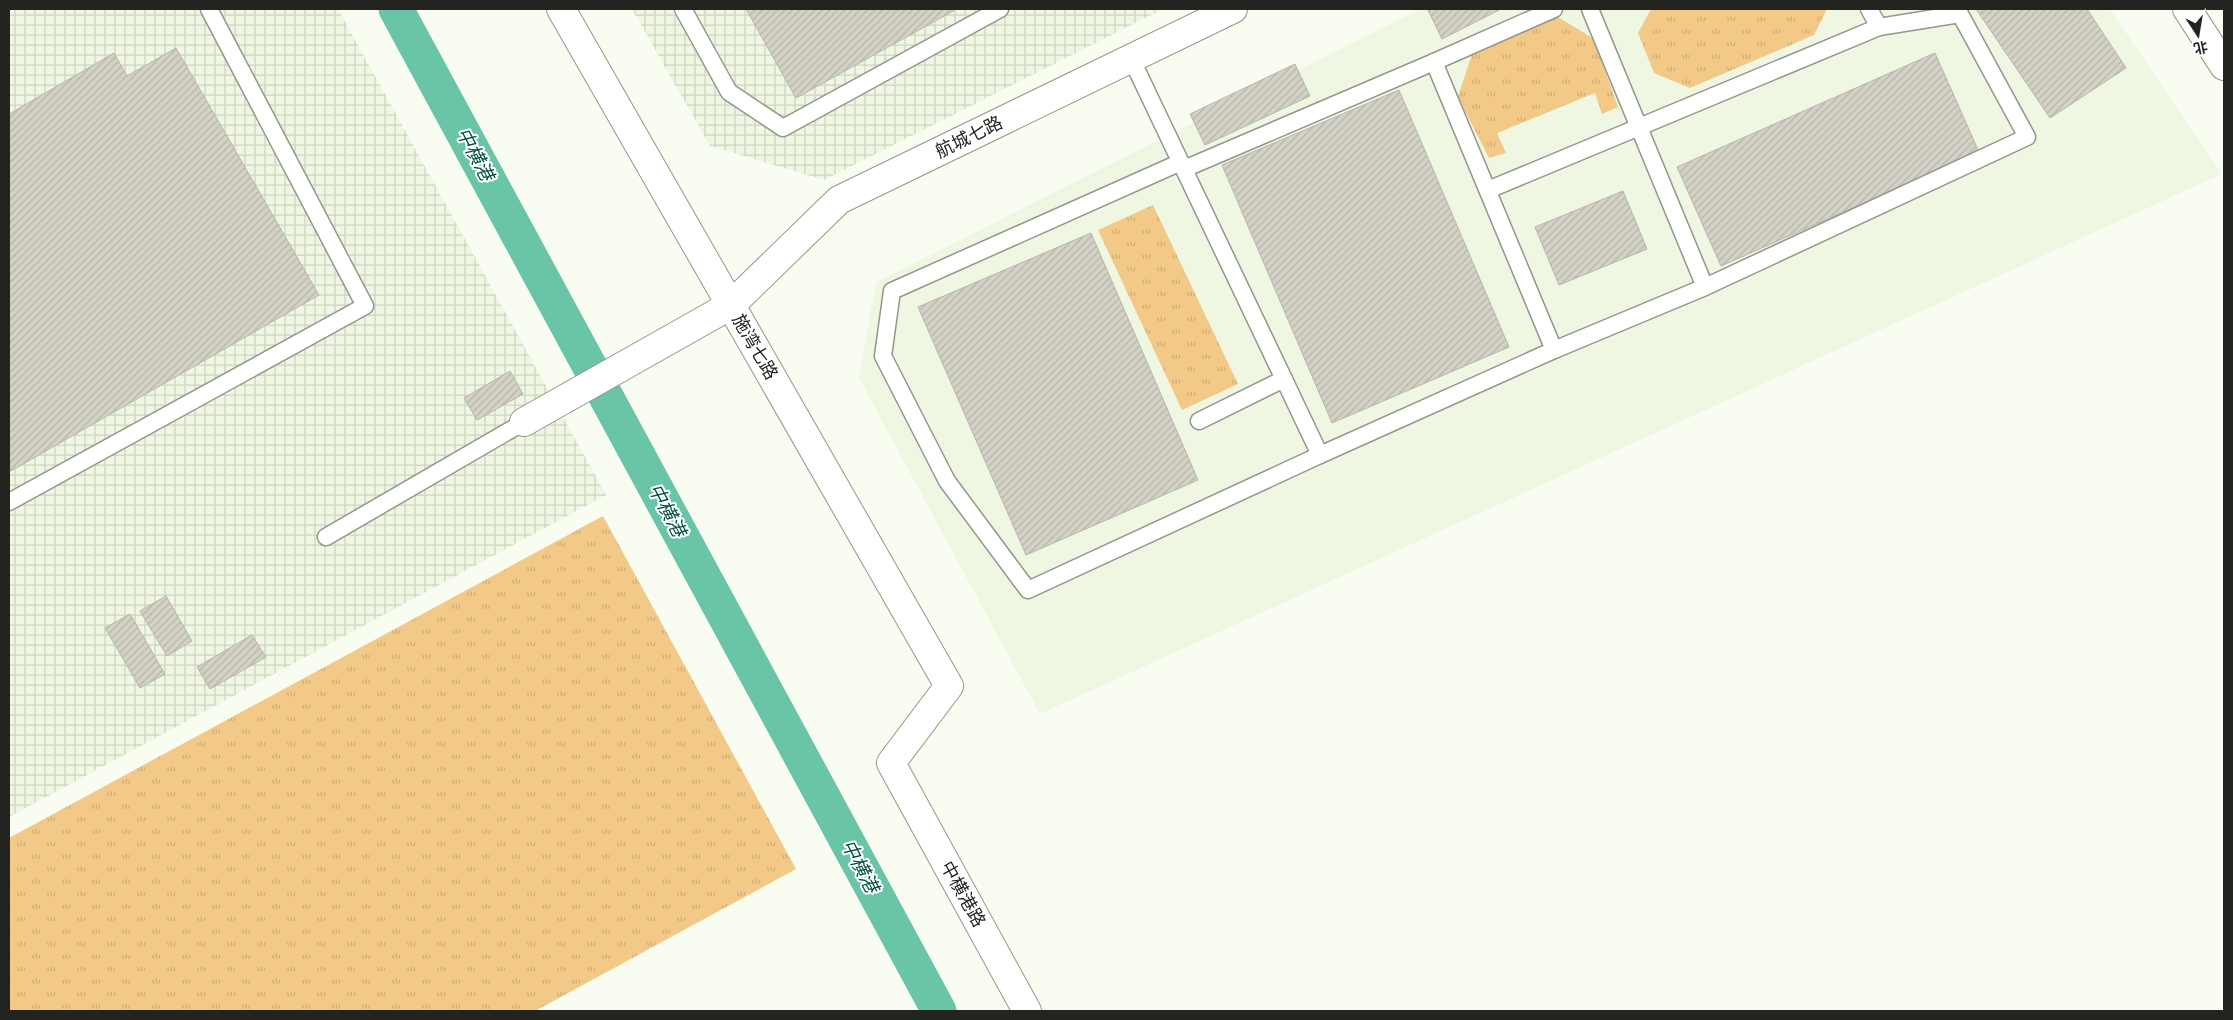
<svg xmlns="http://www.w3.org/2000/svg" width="2233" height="1020" viewBox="0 0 2233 1020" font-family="Bitter,'Noto Sans SC',serif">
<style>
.built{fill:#eff7e3}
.industrial{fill:url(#industrial-grid)}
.grass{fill:url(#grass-tufts)}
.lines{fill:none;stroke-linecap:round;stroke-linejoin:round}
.canal{stroke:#6ac4a7;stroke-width:35}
.building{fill:url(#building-hatch);stroke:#b7b5aa}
.service-casing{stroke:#93978c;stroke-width:19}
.minor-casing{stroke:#93978c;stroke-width:30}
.tertiary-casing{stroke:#93978c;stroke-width:30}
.service{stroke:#fff;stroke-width:16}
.minor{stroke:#fff;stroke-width:28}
.tertiary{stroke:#fff;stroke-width:28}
.labels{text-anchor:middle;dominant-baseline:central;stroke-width:4;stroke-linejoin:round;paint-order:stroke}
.street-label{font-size:18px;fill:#232420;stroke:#fff}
.water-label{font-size:19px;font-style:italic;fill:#00513e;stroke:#fff}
</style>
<defs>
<pattern id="industrial-grid" width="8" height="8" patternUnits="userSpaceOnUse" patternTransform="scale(1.25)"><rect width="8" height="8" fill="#eff7e3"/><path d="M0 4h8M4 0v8" fill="none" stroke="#cdd4c2"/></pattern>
<pattern id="grass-tufts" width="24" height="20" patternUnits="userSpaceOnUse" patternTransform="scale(1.25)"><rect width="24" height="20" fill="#f3c987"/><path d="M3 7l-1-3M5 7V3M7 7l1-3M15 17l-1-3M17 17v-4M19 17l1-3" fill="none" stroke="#d0ac74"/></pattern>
<pattern id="building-hatch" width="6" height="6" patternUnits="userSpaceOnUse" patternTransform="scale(1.25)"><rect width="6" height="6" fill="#d4d2c6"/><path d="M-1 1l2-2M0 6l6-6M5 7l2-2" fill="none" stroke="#b6b4aa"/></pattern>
</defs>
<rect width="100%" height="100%" fill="#f9fdf1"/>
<polygon class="built" points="1420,9 2110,9 2222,174 1040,714 859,378 876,282"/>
<g class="industrial">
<polygon points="9,9 338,9 606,495 9,817"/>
<polygon points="632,9 1163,9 824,180 710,146"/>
</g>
<g class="grass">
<polygon points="1651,9 1827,9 1814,35 1690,88 1654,73 1638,33"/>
<polygon points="1558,17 1594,39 1618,107 1602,114 1595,93 1497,133 1506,153 1489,158 1458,97 1472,54"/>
<polygon points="1153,205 1238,384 1182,410 1098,230"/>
<polygon points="603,516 796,869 535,1011 9,1011 9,838"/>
</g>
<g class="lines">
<polyline class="canal" points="396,9 939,1011"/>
</g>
<g class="building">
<polygon points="746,9 957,9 796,98"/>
<polygon points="1430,9 1501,9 1442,39 1428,10"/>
<polygon points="1976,9 2087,9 2126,68 2050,118"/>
<polygon points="176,48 319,295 9,472 9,114 114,53 127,76"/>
<polygon points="1935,53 1979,152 1721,266 1677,167"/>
<polygon points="1295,64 1310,96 1205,145 1190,114"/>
<polygon points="1399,90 1509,347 1332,423 1222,165"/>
<polygon points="1623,191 1647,249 1559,285 1535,227"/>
<polygon points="1091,233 1198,480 1026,555 918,307"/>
<polygon points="510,371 523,394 477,420 464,398"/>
<polygon points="166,596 192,641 167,656 140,611"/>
<polygon points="130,614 165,674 140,688 105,628"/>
<polygon points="252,635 266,657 210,689 197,667"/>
</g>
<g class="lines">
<defs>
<g id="service">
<polyline points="683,9 729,92 783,128 1000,9"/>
<polyline points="1131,58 1320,455 1028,590 947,481 883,356 892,291 1181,162"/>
<polyline points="1434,62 1554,9"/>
<polyline points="1184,169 1434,62 1554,350 1320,455"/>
<polyline points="1488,190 1879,27 1869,9"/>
<polyline points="1705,287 2027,137 1960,14 1879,27"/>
<polyline points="1554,350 1705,287 1590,9"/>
<polyline points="1199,421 1284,379"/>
<polyline points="9,502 365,306 209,9"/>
<polyline points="326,537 524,422"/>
</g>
<g id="minor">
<polyline points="561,9 949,686 891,763 1027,1011"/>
<polyline points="524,422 731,305 839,200 1233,9"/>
</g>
<polyline id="tertiary" points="2187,9 2224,66"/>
</defs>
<use href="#service" class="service-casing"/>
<use href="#minor" class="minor-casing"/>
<use href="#tertiary" class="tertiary-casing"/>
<use href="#service" class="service"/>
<use href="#minor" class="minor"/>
<use href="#tertiary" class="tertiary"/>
</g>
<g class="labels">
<g class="street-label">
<text transform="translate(969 137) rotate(-26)">航城七路</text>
<text transform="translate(755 347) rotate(60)">施湾七路</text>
<text transform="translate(963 894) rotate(61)">中横港路</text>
</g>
<g class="water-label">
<text transform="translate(475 154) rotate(62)">中横港</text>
<text transform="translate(667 510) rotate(62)">中横港</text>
<text transform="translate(860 866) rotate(62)">中横港</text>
</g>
</g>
<rect width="2233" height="1020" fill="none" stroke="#232420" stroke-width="20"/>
<g transform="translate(2198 35) rotate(168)" stroke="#ffffff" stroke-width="4" paint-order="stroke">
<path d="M0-4L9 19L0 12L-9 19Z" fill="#232420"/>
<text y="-8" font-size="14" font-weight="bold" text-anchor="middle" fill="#232420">北</text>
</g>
</svg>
